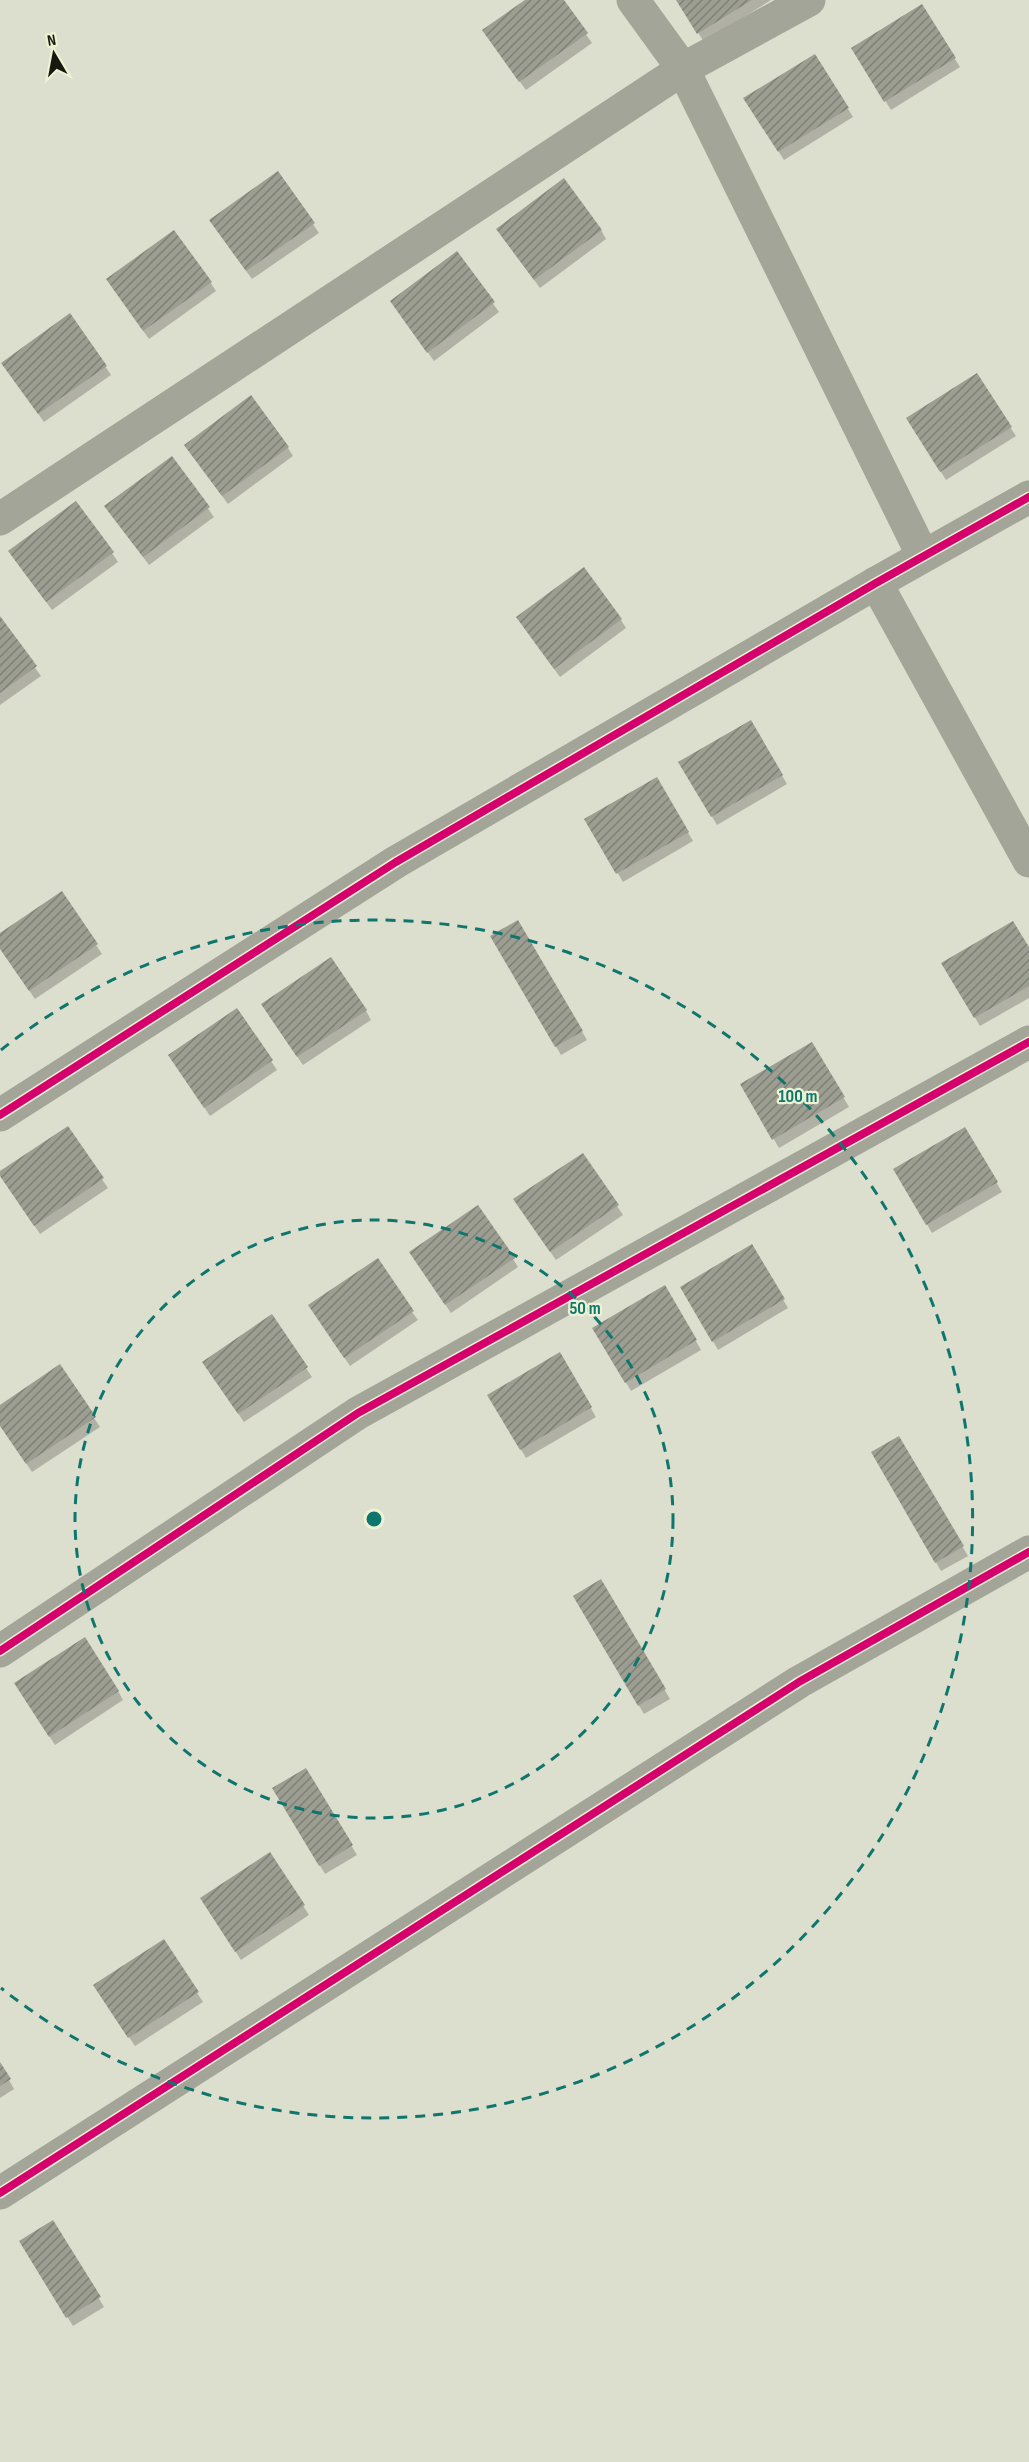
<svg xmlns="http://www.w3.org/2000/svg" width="1029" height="2462" viewBox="0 0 1029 2462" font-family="'Sofia Sans Condensed',sans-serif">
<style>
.shadow{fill:#0003}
.building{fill:url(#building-hatch)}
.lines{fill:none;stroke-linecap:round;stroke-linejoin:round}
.minor{stroke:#a3a598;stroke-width:33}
.cycleway-casing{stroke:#eef2d4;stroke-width:11}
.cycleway{stroke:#d6006c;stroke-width:8}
.ring{fill:none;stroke:#0f766e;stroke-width:3;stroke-dasharray:10 8}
.centre{fill:#0f766e;stroke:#eef2d4;stroke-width:3}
.ring-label{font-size:18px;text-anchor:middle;font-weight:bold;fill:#0f766e;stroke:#eef2d4;stroke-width:4.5;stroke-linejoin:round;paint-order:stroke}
</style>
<defs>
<pattern id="building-hatch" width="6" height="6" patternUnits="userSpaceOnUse" patternTransform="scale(1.5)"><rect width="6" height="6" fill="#9d9e92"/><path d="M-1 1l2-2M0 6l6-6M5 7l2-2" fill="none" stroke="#7f8076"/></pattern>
</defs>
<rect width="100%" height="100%" fill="#dcdece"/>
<g class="shadow">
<polygon points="527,0 562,0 592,43 526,90 489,39"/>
<polygon points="677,0 771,0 704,42"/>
<polygon points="921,6 960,67 891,110 853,49"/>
<polygon points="815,56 853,117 784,160 750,107"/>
<polygon points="313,224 319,233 252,279 216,229"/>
<polygon points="601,230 606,239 540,288 503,238"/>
<polygon points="457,253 499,312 434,361 392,302"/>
<polygon points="210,282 216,291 149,339 113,288"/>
<polygon points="105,366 111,375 44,422 8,372"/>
<polygon points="913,427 1010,427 1016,436 946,480"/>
<polygon points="185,446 288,448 293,456 228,504"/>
<polygon points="172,458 214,517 149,565 112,515"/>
<polygon points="112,553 118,562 52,610 15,560"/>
<polygon points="0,619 41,676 0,705"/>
<polygon points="621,620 626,628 560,677 523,626"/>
<polygon points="750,722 787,784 717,825 680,763"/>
<polygon points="656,779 693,841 623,882 586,820"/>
<polygon points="62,893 102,954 35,999 0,948 0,935"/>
<polygon points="517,922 587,1040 561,1055 492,937"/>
<polygon points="1029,950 1029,998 980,1026 943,964"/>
<polygon points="237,1010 277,1070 210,1116 175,1064"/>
<polygon points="366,1011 371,1020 303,1065 268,1014"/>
<polygon points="812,1044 849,1107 779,1148 742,1085"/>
<polygon points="67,1128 108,1188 40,1234 0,1173"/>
<polygon points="965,1129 1002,1192 932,1233 895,1170"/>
<polygon points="583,1155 623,1215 556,1260 520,1209"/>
<polygon points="751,1246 788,1308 718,1350 682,1287"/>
<polygon points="513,1259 518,1267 451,1313 416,1261"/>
<polygon points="665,1287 701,1350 631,1391 594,1328"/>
<polygon points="412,1312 418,1320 350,1366 315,1314"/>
<polygon points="271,1316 312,1377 244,1422 209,1371"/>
<polygon points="559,1354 596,1417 526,1458 489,1395"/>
<polygon points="59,1366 100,1427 32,1472 0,1425 0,1407"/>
<polygon points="898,1438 968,1556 941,1571 873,1453"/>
<polygon points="601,1581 670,1699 644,1714 575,1596"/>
<polygon points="118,1691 123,1700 55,1745 21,1692"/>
<polygon points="306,1770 357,1855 325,1874 274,1789"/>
<polygon points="270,1854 309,1915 241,1960 207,1907"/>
<polygon points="163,1941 203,2002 135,2046 100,1994"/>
<polygon points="0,2064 14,2089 0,2098"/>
<polygon points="53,2222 104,2307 73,2326 21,2241"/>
</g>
<g class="building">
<polygon points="525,0 564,0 588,33 519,82 482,30"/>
<polygon points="676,0 752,0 697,34"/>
<polygon points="922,4 956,58 884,102 851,48"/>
<polygon points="815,54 849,108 778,152 743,98"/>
<polygon points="278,171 315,223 246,271 209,220"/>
<polygon points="564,178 602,230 534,280 496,229"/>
<polygon points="174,230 212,282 143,331 106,279"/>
<polygon points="457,251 495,302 427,353 390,301"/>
<polygon points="70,313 107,366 38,414 1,363"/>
<polygon points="977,373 1012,427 940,472 906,418"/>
<polygon points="251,395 289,447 222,496 184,445"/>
<polygon points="172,456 210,507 143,557 104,506"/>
<polygon points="76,501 114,552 46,602 8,551"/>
<polygon points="584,567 622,619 554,669 516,617"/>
<polygon points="0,616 37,666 0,693"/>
<polygon points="751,720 783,775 711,817 678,762"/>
<polygon points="657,777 689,832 616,874 584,819"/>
<polygon points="62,891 98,944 29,991 0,949 0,933"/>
<polygon points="518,920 583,1031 555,1047 490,936"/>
<polygon points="1013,921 1029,947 1029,986 974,1018 941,963"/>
<polygon points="331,957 367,1010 297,1057 261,1004"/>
<polygon points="237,1008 273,1060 204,1108 168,1055"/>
<polygon points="812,1042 845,1097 772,1140 740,1084"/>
<polygon points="68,1126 104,1178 34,1226 0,1176 0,1171"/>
<polygon points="965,1127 998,1182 926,1225 893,1169"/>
<polygon points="583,1153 619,1205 550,1252 513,1199"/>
<polygon points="478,1205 515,1258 445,1305 409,1252"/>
<polygon points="752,1244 785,1299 712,1342 680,1287"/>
<polygon points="378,1258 414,1311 344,1358 308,1305"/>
<polygon points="665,1285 697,1340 625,1383 592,1328"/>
<polygon points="272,1314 308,1367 238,1414 202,1362"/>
<polygon points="560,1352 592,1407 520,1450 487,1395"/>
<polygon points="60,1364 96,1417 26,1464 0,1426 0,1405"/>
<polygon points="899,1436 964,1546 935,1563 871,1452"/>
<polygon points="601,1579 666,1689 638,1706 573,1596"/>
<polygon points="85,1637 119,1691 49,1737 14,1683"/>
<polygon points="306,1768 353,1845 319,1866 272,1788"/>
<polygon points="270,1852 305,1905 235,1952 200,1898"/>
<polygon points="164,1939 199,1992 128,2038 93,1985"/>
<polygon points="0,2062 11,2079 0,2086"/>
<polygon points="53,2220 101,2297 66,2318 19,2241"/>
</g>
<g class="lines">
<g class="minor">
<polyline points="633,0 683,69 923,556"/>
<polyline points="0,519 683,69 809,0"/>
<polyline points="876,583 1029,861"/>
<polyline points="0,1115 396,862 876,583 1029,497"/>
<polyline points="0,1651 358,1413 1029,1042"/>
<polyline points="0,2193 799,1682 1029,1552"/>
</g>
<defs>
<g id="cycleway">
<polyline points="0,1115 396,862 876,583 1029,497"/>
<polyline points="0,1651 358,1413 1029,1042"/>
<polyline points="0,2193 799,1682 1029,1552"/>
</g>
</defs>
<use href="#cycleway" class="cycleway-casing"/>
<use href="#cycleway" class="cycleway"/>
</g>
<g class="ring">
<circle cx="374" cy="1519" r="299"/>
<path d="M1 1050A599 599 0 1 1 1 1988"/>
</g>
<circle cx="374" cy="1519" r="9" class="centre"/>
<g class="ring-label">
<text x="798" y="1102">100 m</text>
<text x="585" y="1314">50 m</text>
</g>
<g transform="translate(54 54) rotate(350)" stroke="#eef2d4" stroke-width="4.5" paint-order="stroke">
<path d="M0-4.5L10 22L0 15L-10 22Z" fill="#17190e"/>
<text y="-9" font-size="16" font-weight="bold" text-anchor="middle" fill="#17190e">N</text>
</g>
</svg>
